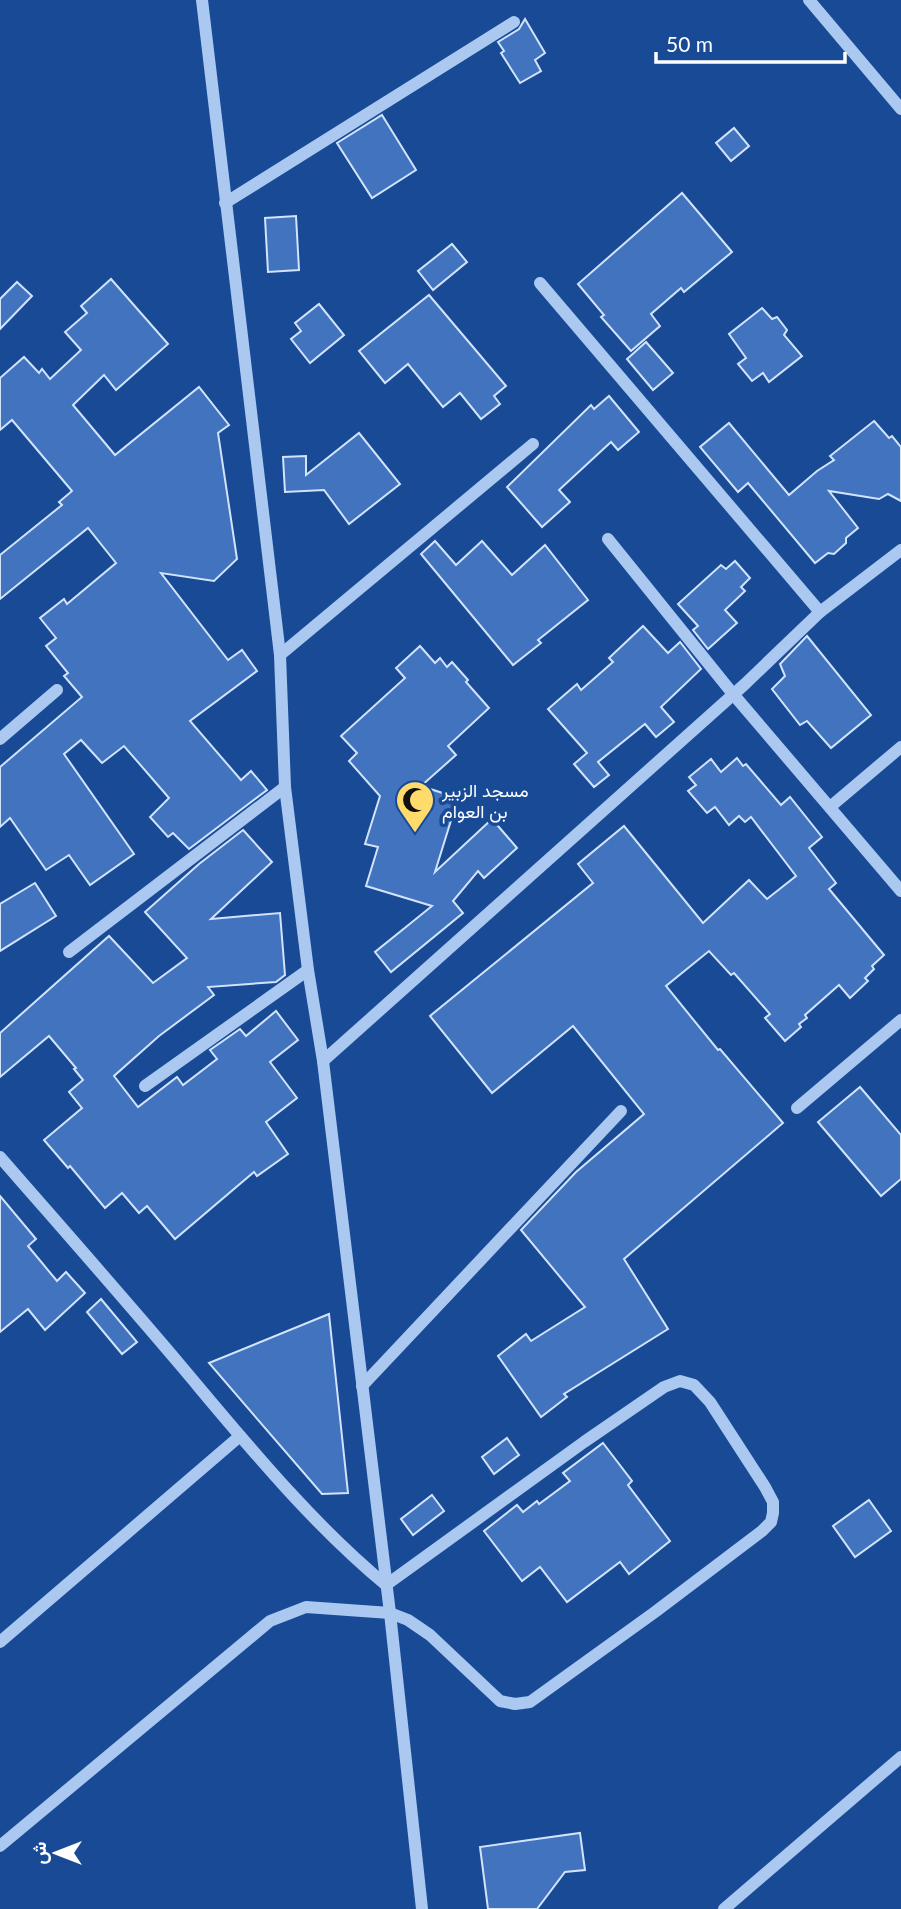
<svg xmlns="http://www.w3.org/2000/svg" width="901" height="1909" viewBox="0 0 901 1909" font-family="Lato,Vazirmatn,sans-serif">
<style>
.building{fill:#4173be;stroke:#d2e3fc;stroke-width:2}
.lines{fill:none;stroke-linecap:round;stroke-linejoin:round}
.minor{stroke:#abc8f1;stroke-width:12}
.labels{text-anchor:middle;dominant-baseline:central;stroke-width:7;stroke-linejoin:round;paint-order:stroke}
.poi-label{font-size:18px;fill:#fff;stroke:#194a96;text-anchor:start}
</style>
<rect width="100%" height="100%" fill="#194a96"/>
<g class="building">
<polygon points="525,19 545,53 535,60 541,71 520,83 501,53 504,51 498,42 519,29"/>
<polygon points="382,115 416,170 372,198 337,143"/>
<polygon points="734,128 749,146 731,161 716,143"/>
<polygon points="682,193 732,252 684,292 681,288 651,314 660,326 631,351 601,317 604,315 578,284"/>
<polygon points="296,216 299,270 268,272 265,218"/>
<polygon points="452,244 467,262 433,290 418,271"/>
<polygon points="111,279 168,344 116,390 104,375 73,405 115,455 199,387 229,425 218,433 237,559 214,581 161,573 228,660 242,650 257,671 190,721 241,780 251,771 267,790 189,849 173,833 168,837 150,817 169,798 124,746 102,763 81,740 64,754 134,854 90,885 69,855 46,870 10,818 0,827 0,767 82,697 64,676 68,673 46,646 56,638 40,618 64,599 67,604 116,563 88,528 0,599 0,555 62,505 59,502 72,491 12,420 0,430 0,378 24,357 39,373 42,369 50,379 81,350 65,332 87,313 81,306"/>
<polygon points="17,282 32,296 0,329 0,299"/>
<polygon points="429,295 506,386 494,396 500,404 481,419 460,393 443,407 408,364 385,383 359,351"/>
<polygon points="319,304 344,335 310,363 291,339 301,331 295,323"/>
<polygon points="762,308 772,319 777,317 787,330 784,335 802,356 769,382 763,373 752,381 738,364 746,358 729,334"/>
<polygon points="646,342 673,373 653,390 627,359"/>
<polygon points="609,396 639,432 618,450 611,442 559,490 570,502 542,527 507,487 591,405 594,409"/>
<polygon points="874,421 889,438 892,436 901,447 901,501 888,494 879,499 829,491 858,528 846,538 846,543 834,554 828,553 815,563 748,483 738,492 700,447 729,423 789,495 817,471 834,460 830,456"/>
<polygon points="359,433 400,484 349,524 324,490 285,492 283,457 306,456 306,475"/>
<polygon points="435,541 456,565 482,541 512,575 545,545 588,600 538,640 541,643 513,665 421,554"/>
<polygon points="735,561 750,578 741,587 745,591 725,610 737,623 708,649 693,630 698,626 678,604 721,565 726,569"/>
<polygon points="643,626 668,653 680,642 701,669 661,707 674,722 656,737 645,724 598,762 609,775 594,787 574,764 587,753 548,709 577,684 581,690 613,662 609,658"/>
<polygon points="807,636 871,715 831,748 807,721 800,725 772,689 785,676 780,664"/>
<polygon points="420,646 435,663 440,658 447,667 452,662 468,680 466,682 489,708 448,746 456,755 421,786 458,798 435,872 492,819 517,848 484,878 478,871 453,901 463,913 391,972 375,952 432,906 366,886 378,847 365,844 380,796 349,761 357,753 341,736 405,678 396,668"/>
<polygon points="737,758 743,766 746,764 781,805 790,797 822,837 809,848 836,883 829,889 884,955 872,966 874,969 865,978 868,981 850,998 839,985 805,1015 807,1018 799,1024 801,1027 785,1041 765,1018 770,1014 734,973 731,975 709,951 666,986 718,1050 720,1049 783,1123 624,1259 668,1329 564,1394 567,1397 541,1417 498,1356 526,1334 531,1341 585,1307 521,1230 576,1172 644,1114 573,1026 492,1093 430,1016 593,883 578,864 624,826 703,923 749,880 767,899 796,876 751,817 745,822 739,816 729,825 715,807 707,813 688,791 696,785 689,777 711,759 721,772"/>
<polygon points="243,830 272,862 211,919 280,913 285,975 276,982 208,987 214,995 159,1036 114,1076 138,1107 177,1077 183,1085 217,1059 210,1050 240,1029 246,1036 276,1011 298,1040 270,1062 297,1098 266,1122 288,1154 257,1176 254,1172 175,1239 147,1206 139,1213 122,1193 105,1208 70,1166 68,1168 44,1140 82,1108 69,1092 83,1080 74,1069 76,1068 49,1036 0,1077 0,1033 109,936 153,983 187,958 145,912 199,864"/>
<polygon points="35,883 56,916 0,951 0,904"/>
<polygon points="860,1087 901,1135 901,1179 881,1196 818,1122"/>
<polygon points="0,1196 36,1239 28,1246 57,1281 66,1272 85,1293 45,1330 28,1309 0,1332"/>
<polygon points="101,1299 137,1342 122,1354 87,1312"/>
<polygon points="329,1314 348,1493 322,1494 209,1363"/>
<polygon points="507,1438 519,1455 494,1474 482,1457"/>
<polygon points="603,1443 632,1481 628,1485 670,1541 629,1574 620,1562 567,1602 540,1567 522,1581 484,1531 517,1505 523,1512 537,1501 539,1504 570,1481 563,1473"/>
<polygon points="432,1495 444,1511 413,1535 401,1519"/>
<polygon points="869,1500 891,1531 855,1557 833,1526"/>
<polygon points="580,1833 585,1870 565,1872 537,1909 488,1909 480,1847"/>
</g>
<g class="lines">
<g class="minor">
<polyline points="202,0 280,655 285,787 308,970 323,1061 390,1613 422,1909"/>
<polyline points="809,0 901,109"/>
<polyline points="225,203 514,22"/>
<polyline points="540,283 820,612"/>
<polyline points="608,539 733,694 901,891"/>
<polyline points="280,655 533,444"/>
<polyline points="0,739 57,690"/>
<polyline points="830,807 901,747"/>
<polyline points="69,952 285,787"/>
<polyline points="323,1061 745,684 820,612 901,550"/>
<polyline points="145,1086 308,970"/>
<polyline points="797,1108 901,1020"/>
<path d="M0,1157C61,1227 122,1296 182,1367C246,1443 309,1521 386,1585L584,1442L664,1387L680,1381L694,1385L710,1402L765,1487L773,1502V1513L771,1522L762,1531L655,1612L530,1702L515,1704L500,1701L430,1635L408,1620L390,1613L306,1607L270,1621L0,1846"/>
<polyline points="362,1386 621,1111"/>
<polyline points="0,1642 240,1436"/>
<polyline points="724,1909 901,1757"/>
</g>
</g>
<defs>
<symbol id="mosque-pin" viewBox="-11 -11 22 30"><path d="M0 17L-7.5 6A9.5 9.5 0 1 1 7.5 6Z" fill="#ffdb6b" stroke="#194a96"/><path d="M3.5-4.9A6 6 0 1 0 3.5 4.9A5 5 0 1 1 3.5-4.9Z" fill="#111"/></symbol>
</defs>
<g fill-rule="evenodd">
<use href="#mosque-pin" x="393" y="778" width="44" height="60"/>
</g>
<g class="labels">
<g class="poi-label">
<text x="442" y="790">مسجد الزبير<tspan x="442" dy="21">بن العوام</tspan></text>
</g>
</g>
<g transform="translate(56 1853) rotate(270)" stroke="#194a96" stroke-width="5" paint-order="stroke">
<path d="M0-5L12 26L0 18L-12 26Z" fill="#ffffff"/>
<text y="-10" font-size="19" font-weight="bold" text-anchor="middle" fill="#ffffff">ش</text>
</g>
<path d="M656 52v10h189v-10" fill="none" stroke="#ffffff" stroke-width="3.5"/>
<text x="666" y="52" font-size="21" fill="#ffffff" stroke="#194a96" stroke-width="5" paint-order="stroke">50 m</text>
</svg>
